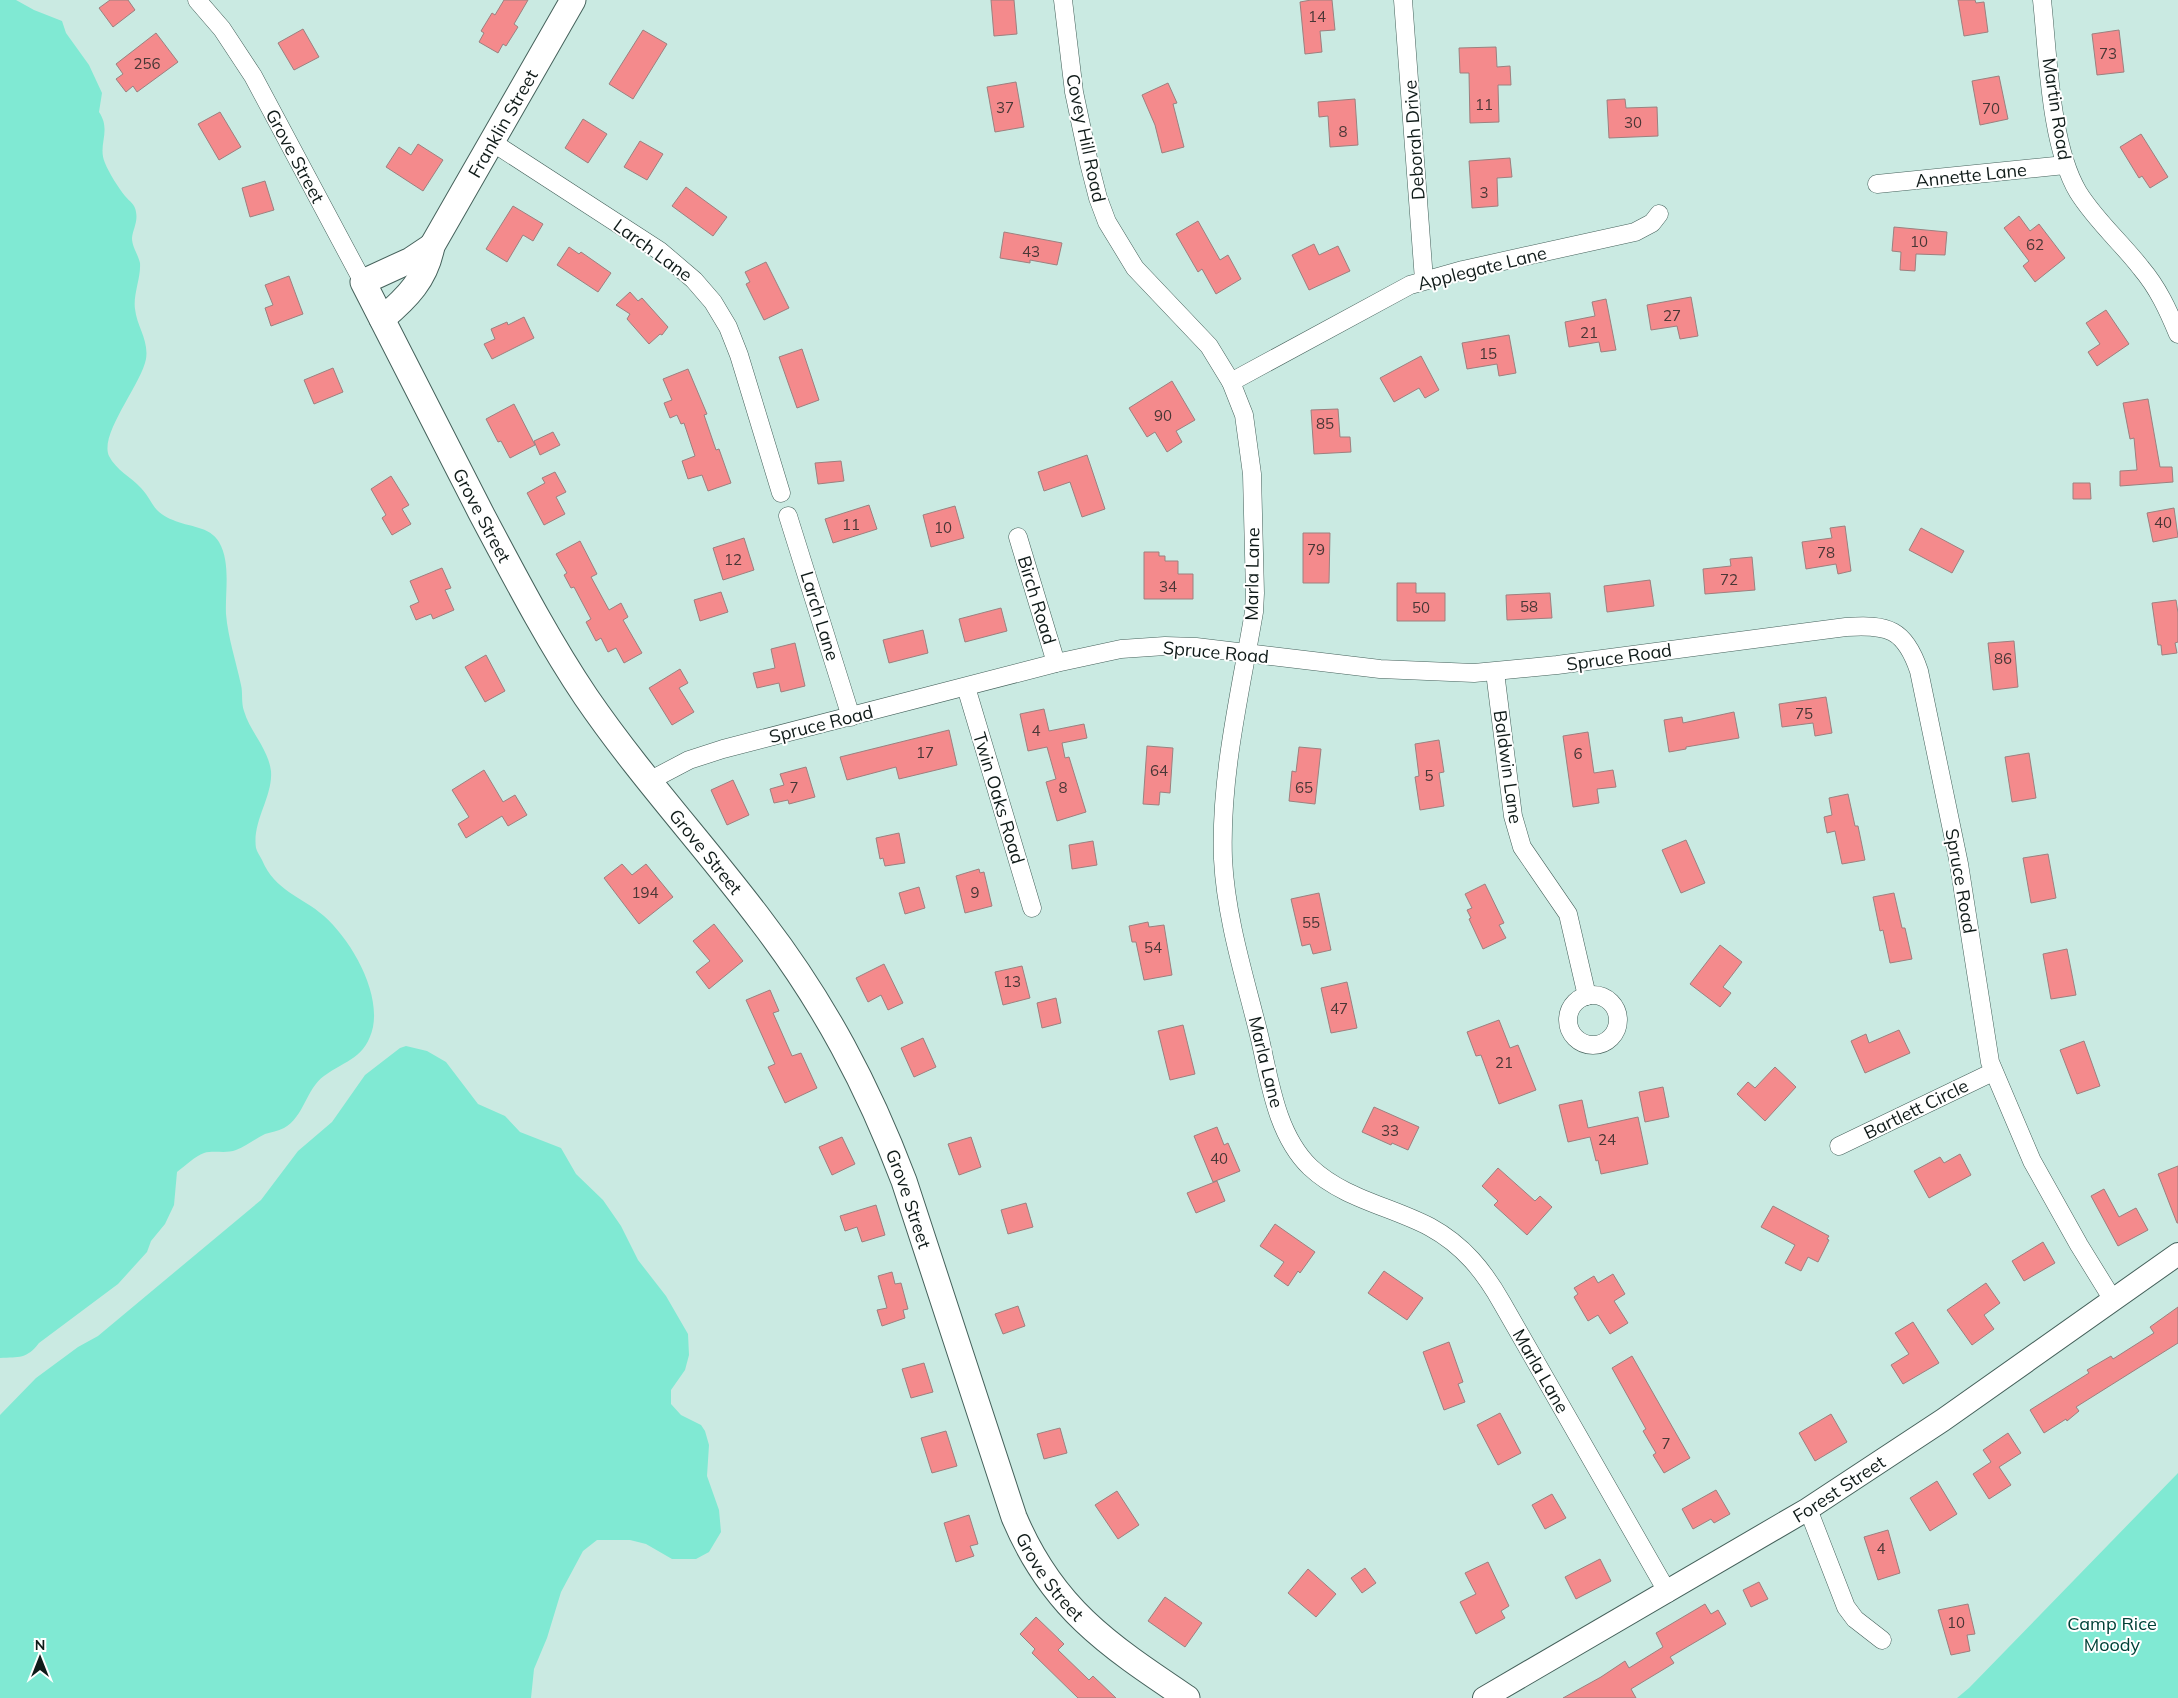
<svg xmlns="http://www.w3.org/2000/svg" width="2178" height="1698" viewBox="0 0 2178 1698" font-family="Mulish,sans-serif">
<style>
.green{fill:#80e9d3}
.building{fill:#f48a8c;stroke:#9c807f}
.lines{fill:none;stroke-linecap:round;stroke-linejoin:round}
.minor-casing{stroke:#45615b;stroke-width:19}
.tertiary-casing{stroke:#45615b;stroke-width:24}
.secondary-casing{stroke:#45615b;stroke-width:27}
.minor{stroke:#fff;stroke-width:18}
.tertiary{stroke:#fff;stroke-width:22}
.secondary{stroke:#fff;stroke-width:25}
.labels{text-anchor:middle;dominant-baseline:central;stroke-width:4;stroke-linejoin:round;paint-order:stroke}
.number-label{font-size:15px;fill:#493736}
.street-label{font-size:18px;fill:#101b19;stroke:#fff}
.park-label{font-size:18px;fill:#004137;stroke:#fff}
</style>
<rect width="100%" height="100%" fill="#caeae2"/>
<g class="green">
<path d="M0,0H16L34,10L62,21L66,33L89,65L102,93L99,112C112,131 97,145 105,163C109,173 118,187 125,196C130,202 135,204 136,212C138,222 133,229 132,238C132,247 138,254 140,263C141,278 133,294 135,309C137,327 149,340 146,359C141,385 99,434 109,456C116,470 131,477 141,488C154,502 152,512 173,520C188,527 210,526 219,542C231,563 225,591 226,614C228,638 236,661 241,685C243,693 241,702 244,711C250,732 268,748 271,771C273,797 252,821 256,848C257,852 260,856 262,860C275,891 301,896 324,916C351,940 380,990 373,1027C366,1058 346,1060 324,1076C306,1089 304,1117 284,1128C278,1131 271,1132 265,1134C255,1139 246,1146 236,1150C226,1154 214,1150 204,1153C195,1156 185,1166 177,1172L174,1205L165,1224L151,1241L147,1252L118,1284L39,1343C27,1359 19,1357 0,1358Z"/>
<polygon points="406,1046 427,1051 446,1062 478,1104 505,1116 520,1132 561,1148 576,1174 603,1200 621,1226 638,1260 666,1296 688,1334 689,1355 685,1370 671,1390 671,1404 681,1415 701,1425 705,1431 709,1445 707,1476 719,1510 721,1532 709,1552 696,1559 672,1559 646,1544 630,1540 597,1540 583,1551 561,1592 547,1638 534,1669 531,1698 0,1698 0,1415 36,1378 78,1347 98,1336 261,1200 298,1151 332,1122 365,1075 400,1048"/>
<polygon points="2178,1473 2178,1698 1957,1698 1969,1688"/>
</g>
<g class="building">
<polygon points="110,0 128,0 135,10 113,27 99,8"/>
<polygon points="504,0 528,0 514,24 518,27 506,46 503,44 498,53 479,42 484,33 481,31 492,13 495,15"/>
<polygon points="991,0 1014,0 1017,34 994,36"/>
<polygon points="1311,0 1332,0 1335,30 1320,31 1322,52 1305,54 1300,2"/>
<polygon points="1958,0 1975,0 1976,3 1984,2 1988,32 1964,36"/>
<polygon points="303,29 319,57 294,70 278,43"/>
<polygon points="643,30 667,44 633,99 609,84"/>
<polygon points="2119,30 2124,72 2097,75 2092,34"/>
<polygon points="156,33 178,62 137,92 133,86 126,92 116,79 123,74 116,64"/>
<polygon points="1496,47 1497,67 1510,66 1511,85 1498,85 1499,122 1470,123 1469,73 1460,73 1459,48"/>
<polygon points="1999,76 2008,119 1980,125 1972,81"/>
<polygon points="1016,82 1024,127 995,132 987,87"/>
<polygon points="1168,83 1177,103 1173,104 1184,147 1162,153 1155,125 1142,95"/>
<polygon points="1355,99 1358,145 1330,147 1328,116 1319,117 1318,102"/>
<polygon points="1625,99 1626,108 1657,107 1658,136 1609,138 1607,100"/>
<polygon points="220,112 241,147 219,160 198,124"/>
<polygon points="583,119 607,134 588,163 565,148"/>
<polygon points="2141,134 2168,177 2150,188 2142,176 2139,178 2120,147"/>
<polygon points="640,141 663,154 647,180 624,167"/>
<polygon points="418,144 443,160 423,191 386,167 399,147 411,155"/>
<polygon points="1510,158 1512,177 1497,178 1498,206 1472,208 1469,161"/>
<polygon points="265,181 274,210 250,217 242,188"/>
<polygon points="686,187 727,217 713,236 672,206"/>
<polygon points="513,206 543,224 533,241 523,235 507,262 486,249"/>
<polygon points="2019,216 2030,231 2039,224 2065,258 2035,282 2023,266 2029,261 2004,228"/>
<polygon points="1198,221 1220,260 1228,255 1241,279 1216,294 1202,269 1198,272 1176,234"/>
<polygon points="1894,227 1947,232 1945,255 1916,254 1915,271 1900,270 1901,252 1892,251"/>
<polygon points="1004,232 1062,243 1057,265 1030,260 1030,263 1000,258"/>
<polygon points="1314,244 1319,255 1338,246 1350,271 1309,290 1292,255"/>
<polygon points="569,247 579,254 581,252 611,273 598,292 557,265"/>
<polygon points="766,262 789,308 764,320 746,284 750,282 745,272"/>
<polygon points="289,276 303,314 271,326 265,308 273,305 265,285"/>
<polygon points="630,292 638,301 642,298 668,327 662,335 660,334 649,344 627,319 630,314 616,305"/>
<polygon points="1691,297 1698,336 1680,339 1677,326 1651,330 1647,305"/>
<polygon points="1606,299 1616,350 1601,352 1599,342 1569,347 1565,322 1595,316 1592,302"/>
<polygon points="2106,310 2129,344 2097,366 2088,352 2100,344 2086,323"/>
<polygon points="524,317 534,338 492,359 484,344 495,339 491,329 507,322 508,325"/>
<polygon points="1509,335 1516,373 1499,376 1497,364 1467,369 1462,343"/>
<polygon points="802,349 819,400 797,408 779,357"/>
<polygon points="1421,356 1439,390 1425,398 1419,388 1394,402 1380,378"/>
<polygon points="333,368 343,392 314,404 304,380"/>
<polygon points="688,369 707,414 704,415 716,450 719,449 731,483 708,491 702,475 688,479 682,461 695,456 684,423 681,424 677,415 670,418 664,403 672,400 663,379"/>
<polygon points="1172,381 1195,420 1176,431 1182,442 1167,452 1155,432 1147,437 1129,408"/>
<polygon points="2148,399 2160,467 2172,467 2173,482 2120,486 2120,471 2137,470 2134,438 2130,439 2123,403"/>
<polygon points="514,404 535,445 510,458 501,441 498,442 486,419"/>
<polygon points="1338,409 1340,437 1350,437 1351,452 1314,454 1311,410"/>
<polygon points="553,432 560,445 540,455 534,441"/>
<polygon points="1087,455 1105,509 1082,517 1070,482 1044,491 1038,472"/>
<polygon points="841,461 844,481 818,484 815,463"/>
<polygon points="555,472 566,492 556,497 565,514 544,525 527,493 545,483 542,478"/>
<polygon points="391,476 409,505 402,509 411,524 392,535 382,518 386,515 371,489"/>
<polygon points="2073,483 2090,483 2091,499 2073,499"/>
<polygon points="869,505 877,529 833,543 825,519"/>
<polygon points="955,506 964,538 931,547 923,515"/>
<polygon points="2174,508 2178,537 2153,542 2147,513"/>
<polygon points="1845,526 1851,571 1838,574 1836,564 1806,569 1802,542 1832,538 1830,528"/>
<polygon points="1921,528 1964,551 1952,573 1909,550"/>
<polygon points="1303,533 1330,533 1329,583 1303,583"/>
<polygon points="744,538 754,570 723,580 713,548"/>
<polygon points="580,541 597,574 591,577 609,610 621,603 628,617 623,620 642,653 624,663 616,648 608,652 601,638 596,641 586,622 591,619 574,587 571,588 564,575 567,573 556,554"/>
<polygon points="1144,552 1159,552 1159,556 1165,556 1165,561 1178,561 1178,574 1193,574 1193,599 1144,599"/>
<polygon points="1752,557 1755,590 1705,594 1703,569 1731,566 1730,559"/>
<polygon points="442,568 451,588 445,590 454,610 433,619 431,614 416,620 410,606 419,602 410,581"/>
<polygon points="1650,580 1654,606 1607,612 1604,586"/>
<polygon points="1397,583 1416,583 1416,593 1445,593 1445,621 1397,621"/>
<polygon points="721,592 728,612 700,621 694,600"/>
<polygon points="1550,593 1552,618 1507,620 1506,595"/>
<polygon points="2176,600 2178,613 2178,642 2175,643 2177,653 2162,655 2161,645 2158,645 2152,603"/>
<polygon points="1001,608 1007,631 965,642 959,619"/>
<polygon points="923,630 928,653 889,663 883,640"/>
<polygon points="2014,641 2018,687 1993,690 1988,643"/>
<polygon points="795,643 805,686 781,692 779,683 757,688 753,673 775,668 771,649"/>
<polygon points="486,655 505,691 485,702 465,667"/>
<polygon points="680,669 688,683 679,688 694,712 672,725 649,688"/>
<polygon points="1826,697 1832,733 1815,736 1813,723 1782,727 1779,704"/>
<polygon points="1044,709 1049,731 1084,724 1087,738 1062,743 1065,758 1069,757 1086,812 1057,821 1046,782 1056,779 1047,747 1028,751 1020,714"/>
<polygon points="1734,712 1739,738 1686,747 1686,749 1669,752 1664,720 1682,717 1683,723"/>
<polygon points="949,730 957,765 899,779 896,767 847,780 840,757"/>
<polygon points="1588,732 1594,773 1613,770 1616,787 1597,789 1599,803 1573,807 1563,736"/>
<polygon points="1439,740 1444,772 1439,773 1444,806 1420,810 1415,777 1419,776 1415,744"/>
<polygon points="1147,746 1173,748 1170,793 1160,792 1159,805 1143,804"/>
<polygon points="1299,747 1321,749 1315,804 1289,801 1292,771 1296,772"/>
<polygon points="2029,753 2036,798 2012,802 2005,757"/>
<polygon points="806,767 815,797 789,804 788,800 774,803 770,789 784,785 780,774"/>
<polygon points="484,770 503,802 515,795 527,815 508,826 502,816 466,838 458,824 469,817 452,790"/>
<polygon points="733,780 749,815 727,825 711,790"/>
<polygon points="1848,794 1855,826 1858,826 1865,860 1842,864 1835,831 1827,833 1824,817 1832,815 1829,798"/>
<polygon points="899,833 905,863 885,866 883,858 880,859 876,838"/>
<polygon points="1686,840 1705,883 1681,893 1662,850"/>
<polygon points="1093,841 1097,865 1072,869 1069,845"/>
<polygon points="2048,854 2056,898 2031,903 2023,858"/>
<polygon points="622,864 632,875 646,864 673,897 639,924 604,878"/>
<polygon points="979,869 980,873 984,872 992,906 965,913 956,876"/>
<polygon points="1485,884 1504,923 1499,925 1506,938 1483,949 1469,919 1471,918 1467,910 1472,908 1465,894"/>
<polygon points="919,887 925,908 905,914 899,893"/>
<polygon points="1319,893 1331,950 1313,954 1310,944 1302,946 1291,899"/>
<polygon points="1894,893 1902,928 1905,928 1912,959 1890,963 1883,930 1880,931 1873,897"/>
<polygon points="1148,922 1149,927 1164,925 1172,975 1144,980 1136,942 1132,942 1129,926"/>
<polygon points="714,924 743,961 709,989 696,972 710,961 693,941"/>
<polygon points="1720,945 1742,962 1723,987 1731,993 1720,1007 1690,984"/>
<polygon points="2067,949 2076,995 2051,999 2043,954"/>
<polygon points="884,964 903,1003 888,1010 881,995 868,1002 856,978"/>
<polygon points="1022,966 1030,998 1003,1005 995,972"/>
<polygon points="1347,982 1357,1028 1331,1033 1321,988"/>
<polygon points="770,990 779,1011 773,1013 792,1056 801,1053 817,1088 785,1103 768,1067 775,1064 746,1000"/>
<polygon points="1056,998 1061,1023 1042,1028 1037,1003"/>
<polygon points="1499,1020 1510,1048 1518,1045 1536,1090 1499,1104 1481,1055 1476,1056 1467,1032"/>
<polygon points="1183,1025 1195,1074 1170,1080 1158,1031"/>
<polygon points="1899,1030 1910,1053 1865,1073 1851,1041 1866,1034 1869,1043"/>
<polygon points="923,1038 936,1067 914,1077 901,1048"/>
<polygon points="2084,1041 2100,1086 2077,1094 2060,1050"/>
<polygon points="1775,1067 1796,1087 1765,1121 1737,1094 1748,1082 1755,1088"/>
<polygon points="1663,1087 1669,1117 1645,1122 1639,1092"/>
<polygon points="1582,1100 1588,1128 1638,1117 1648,1164 1601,1174 1598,1160 1596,1161 1590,1137 1568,1142 1559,1105"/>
<polygon points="1374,1107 1419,1127 1408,1150 1392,1143 1391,1145 1362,1132"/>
<polygon points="1217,1127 1224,1145 1228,1143 1240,1171 1213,1182 1194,1136"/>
<polygon points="842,1137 855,1164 832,1175 819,1147"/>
<polygon points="971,1137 981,1167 959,1175 948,1144"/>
<polygon points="1960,1154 1971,1175 1929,1198 1914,1171 1940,1157 1944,1163"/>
<polygon points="2178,1166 2178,1223 2177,1223 2158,1174"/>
<polygon points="1498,1168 1535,1201 1540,1196 1552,1207 1527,1235 1494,1205 1498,1201 1482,1186"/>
<polygon points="1217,1181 1225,1201 1196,1213 1187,1193"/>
<polygon points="2104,1189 2119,1217 2136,1208 2148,1230 2118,1246 2091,1196"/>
<polygon points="1026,1203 1033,1227 1008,1234 1001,1210"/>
<polygon points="876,1205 885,1235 862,1242 857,1227 845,1231 840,1216"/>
<polygon points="1773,1206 1829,1236 1827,1239 1829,1240 1818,1262 1808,1257 1801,1271 1785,1263 1795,1245 1761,1227"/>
<polygon points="1275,1224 1315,1252 1300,1273 1298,1271 1288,1286 1274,1276 1284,1262 1260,1246"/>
<polygon points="2043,1242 2055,1263 2024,1281 2012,1261"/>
<polygon points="1384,1271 1423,1298 1407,1320 1368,1293"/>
<polygon points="892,1272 895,1284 901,1283 908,1309 903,1310 905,1318 882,1326 877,1310 887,1308 878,1276"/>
<polygon points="1613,1274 1625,1294 1614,1301 1628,1323 1610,1334 1598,1315 1588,1321 1574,1297 1578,1294 1574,1288 1594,1276 1598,1283"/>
<polygon points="1986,1283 2000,1303 1984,1315 1994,1329 1972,1345 1947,1310"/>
<polygon points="1018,1306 1025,1326 1003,1334 995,1314"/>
<polygon points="2178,1307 2178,1343 2076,1407 2079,1411 2067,1421 2066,1419 2044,1433 2030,1410 2089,1373 2087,1370 2111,1356 2113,1359 2154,1333 2150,1327"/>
<polygon points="1913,1322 1939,1363 1903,1384 1891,1365 1909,1354 1895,1333"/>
<polygon points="1449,1342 1463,1382 1458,1384 1465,1402 1444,1410 1423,1352"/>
<polygon points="1632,1356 1690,1458 1664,1473 1653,1455 1656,1453 1643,1431 1646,1429 1612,1368"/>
<polygon points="924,1363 933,1392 911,1398 902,1369"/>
<polygon points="1500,1413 1521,1453 1498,1465 1477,1425"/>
<polygon points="1831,1414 1847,1442 1815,1461 1799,1433"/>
<polygon points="1060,1428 1067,1453 1044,1459 1037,1434"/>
<polygon points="946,1431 957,1466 932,1473 921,1438"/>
<polygon points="2008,1433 2021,1453 1999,1467 2011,1485 1989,1499 1973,1474 1991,1462 1983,1450"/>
<polygon points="1937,1481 1957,1514 1930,1531 1910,1498"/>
<polygon points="1716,1490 1730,1514 1714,1523 1711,1519 1693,1529 1682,1509"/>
<polygon points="1117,1491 1139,1525 1118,1539 1095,1505"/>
<polygon points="1552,1494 1566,1518 1545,1529 1532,1505"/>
<polygon points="969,1515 978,1544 970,1546 974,1556 956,1562 944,1523"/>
<polygon points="1888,1530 1900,1573 1878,1580 1864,1537"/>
<polygon points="1600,1559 1611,1581 1576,1599 1565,1577"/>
<polygon points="1488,1562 1509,1606 1501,1611 1505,1618 1476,1634 1460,1602 1476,1594 1465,1573"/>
<polygon points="1365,1568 1376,1583 1362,1593 1351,1578"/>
<polygon points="1308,1569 1336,1594 1316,1617 1288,1593"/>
<polygon points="1759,1582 1768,1599 1751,1607 1743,1590"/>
<polygon points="1165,1597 1202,1623 1185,1647 1148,1621"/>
<polygon points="1705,1604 1711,1614 1718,1610 1726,1624 1670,1657 1674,1663 1631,1689 1636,1698 1563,1698 1601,1677 1625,1661 1629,1668 1663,1647 1656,1633"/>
<polygon points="1968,1604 1975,1634 1967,1635 1970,1651 1951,1655 1938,1610"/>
<polygon points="1036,1617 1064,1644 1058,1650 1089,1680 1093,1676 1116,1698 1078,1698 1032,1653 1035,1649 1020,1634"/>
</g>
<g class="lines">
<defs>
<g id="minor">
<path id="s1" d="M197,0L222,29L253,76L363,282"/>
<path d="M1063,0L1074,92L1089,163L1098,198L1107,222L1135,268L1209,346L1231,382L1244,415L1252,474L1255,593L1254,612C1240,694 1220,776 1223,859C1226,920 1246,981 1260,1039C1270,1083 1277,1135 1310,1167C1344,1199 1390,1206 1430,1227C1463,1245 1484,1271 1502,1303L1668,1593"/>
<polyline points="1403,0 1424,280"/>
<path d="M2042,0C2048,55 2050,145 2078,192C2096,221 2121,242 2141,268C2158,288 2168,310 2178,334"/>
<polyline points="492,142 660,251 694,280 713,302 728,327 739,355 781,493"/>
<polyline points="1877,184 2065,165"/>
<polyline points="1231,382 1410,285 1463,270 1635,232 1652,223 1659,214"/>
<polyline points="788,516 851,717"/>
<polyline points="1018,537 1056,663"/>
<polyline points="1495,672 1513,816 1522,847 1568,914 1587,996"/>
<polyline points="966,687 1032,908"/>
<path d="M649,781L689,760L723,749L1056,663L1121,649L1165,646L1196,647L1380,669L1474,673L1557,665L1846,627C1888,624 1905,629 1919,671L1959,864L1990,1062L2032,1161L2079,1245L2113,1300"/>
<circle cx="1593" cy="1020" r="25"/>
<polyline points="1839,1146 1993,1072"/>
<polyline points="1808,1509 1846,1607 1855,1619 1882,1640"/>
</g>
<g id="tertiary">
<path id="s2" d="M1484,1698L1808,1509L1943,1420L2178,1254"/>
</g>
<g id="secondary">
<path id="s3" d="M432,246L411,260L363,282C402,359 441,436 481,513C514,575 547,639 586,697C640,776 705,846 762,922C824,1003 868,1086 904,1181L1014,1517C1052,1608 1108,1645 1187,1698"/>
<path id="s4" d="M382,319C407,298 426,279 432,246L573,0"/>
</g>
</defs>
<use href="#minor" class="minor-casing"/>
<use href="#tertiary" class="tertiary-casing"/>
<use href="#secondary" class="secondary-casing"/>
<use href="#minor" class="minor"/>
<use href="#tertiary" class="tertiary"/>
<use href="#secondary" class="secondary"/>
</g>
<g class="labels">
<g class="number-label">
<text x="1317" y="16">14</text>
<text x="2108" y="53">73</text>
<text x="147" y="63">256</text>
<text x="1484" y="104">11</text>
<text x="1005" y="107">37</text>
<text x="1991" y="108">70</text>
<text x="1633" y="122">30</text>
<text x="1343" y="131">8</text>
<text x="1484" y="192">3</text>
<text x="1919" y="241">10</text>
<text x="2035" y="244">62</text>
<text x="1031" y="251">43</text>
<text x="1672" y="315">27</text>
<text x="1589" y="332">21</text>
<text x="1488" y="353">15</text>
<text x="1163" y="415">90</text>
<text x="1325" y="423">85</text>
<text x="2163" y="522">40</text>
<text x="851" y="524">11</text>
<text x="943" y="527">10</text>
<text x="1316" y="549">79</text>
<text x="1826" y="552">78</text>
<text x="733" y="559">12</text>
<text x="1729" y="579">72</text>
<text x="1168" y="586">34</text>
<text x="1529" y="606">58</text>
<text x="1421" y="607">50</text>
<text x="2003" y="658">86</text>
<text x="1804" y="713">75</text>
<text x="1036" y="730">4</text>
<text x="925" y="752">17</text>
<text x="1578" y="753">6</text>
<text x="1159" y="770">64</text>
<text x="1429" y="775">5</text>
<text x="794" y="787">7</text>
<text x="1063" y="787">8</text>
<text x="1304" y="787">65</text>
<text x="645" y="892">194</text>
<text x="975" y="892">9</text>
<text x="1311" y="922">55</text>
<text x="1153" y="947">54</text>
<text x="1012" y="981">13</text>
<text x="1339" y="1008">47</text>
<text x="1504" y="1062">21</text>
<text x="1390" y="1130">33</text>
<text x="1607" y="1139">24</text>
<text x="1219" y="1158">40</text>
<text x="1666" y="1443">7</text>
<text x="1881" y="1548">4</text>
<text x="1956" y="1622">10</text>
</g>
<g class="street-label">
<text transform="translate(2057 109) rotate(81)">Martin Road</text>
<text stroke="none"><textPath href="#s4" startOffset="232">Franklin Street</textPath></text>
<text transform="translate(1086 138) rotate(78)">Covey Hill Road</text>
<text transform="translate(1414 140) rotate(-94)">Deborah Drive</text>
<text stroke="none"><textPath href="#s1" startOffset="185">Grove Street</textPath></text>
<text transform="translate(1971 175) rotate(-6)">Annette Lane</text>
<text transform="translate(653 250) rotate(36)">Larch Lane</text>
<text transform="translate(1482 268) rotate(-14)">Applegate Lane</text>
<text stroke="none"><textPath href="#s3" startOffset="340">Grove Street</textPath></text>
<text transform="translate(1252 574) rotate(-89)">Marla Lane</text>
<text transform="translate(1037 600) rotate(73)">Birch Road</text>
<text transform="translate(820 616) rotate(73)">Larch Lane</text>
<text transform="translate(1216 652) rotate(5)">Spruce Road</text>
<text transform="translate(1619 657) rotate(-8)">Spruce Road</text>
<text transform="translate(821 724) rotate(-14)">Spruce Road</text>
<text transform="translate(1508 767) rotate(82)">Baldwin Lane</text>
<text transform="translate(999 798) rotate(73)">Twin Oaks Road</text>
<text stroke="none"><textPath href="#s3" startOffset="745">Grove Street</textPath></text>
<text transform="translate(1961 881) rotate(80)">Spruce Road</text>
<text transform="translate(1266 1062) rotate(76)">Marla Lane</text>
<text transform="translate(1916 1109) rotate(-26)">Bartlett Circle</text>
<text stroke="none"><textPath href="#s3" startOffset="1150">Grove Street</textPath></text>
<text transform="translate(1541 1371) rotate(60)">Marla Lane</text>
<text stroke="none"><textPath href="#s2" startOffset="412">Forest Street</textPath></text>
<text stroke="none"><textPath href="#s3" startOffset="1555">Grove Street</textPath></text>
</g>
<g class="park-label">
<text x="2112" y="1623">Camp Rice<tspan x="2112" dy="21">Moody</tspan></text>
</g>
</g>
<g transform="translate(40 1658)" stroke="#ffffff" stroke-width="4" paint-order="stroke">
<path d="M0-4L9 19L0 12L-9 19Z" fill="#101b19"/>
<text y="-8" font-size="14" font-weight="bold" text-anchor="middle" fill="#101b19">N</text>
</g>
</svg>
